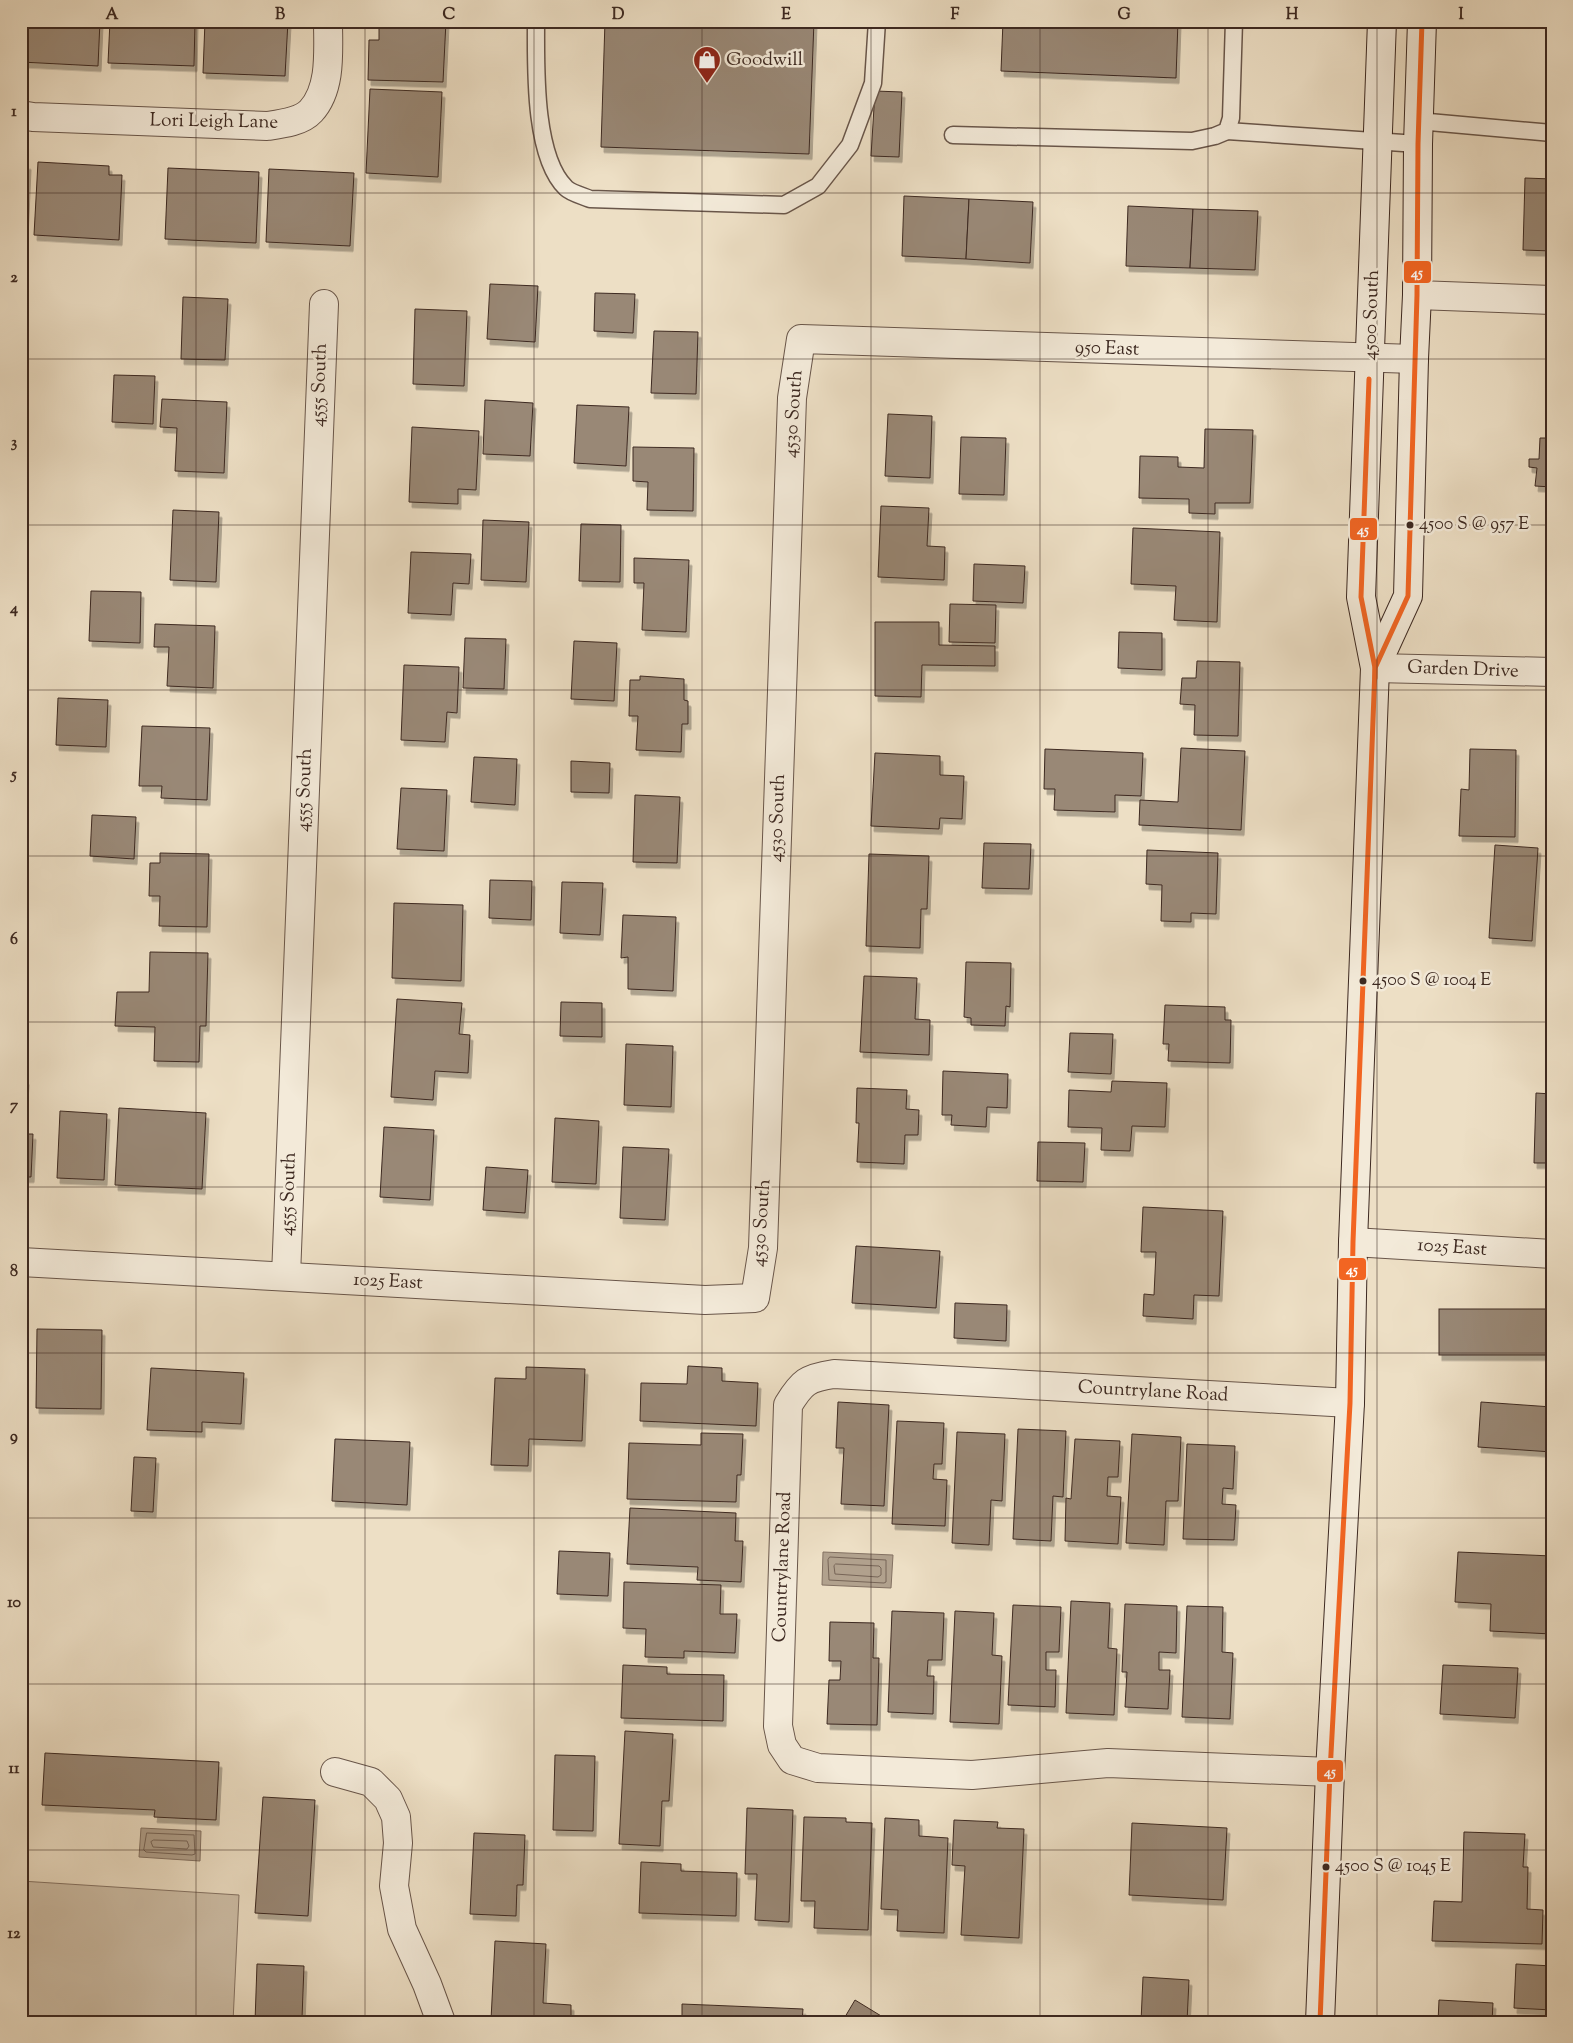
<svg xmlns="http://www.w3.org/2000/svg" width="1573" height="2043" viewBox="0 0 1573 2043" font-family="'Sorts Mill Goudy',serif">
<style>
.green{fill:#cfc0a9;stroke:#867465}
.water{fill:#b1a18d;stroke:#837162}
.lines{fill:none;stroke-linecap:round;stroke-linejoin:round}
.shore{stroke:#776557;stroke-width:1}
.building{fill:#998876;stroke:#3d2921;filter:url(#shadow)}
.lane-casing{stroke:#69564a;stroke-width:19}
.street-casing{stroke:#69564a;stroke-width:30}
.secondary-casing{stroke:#3d2921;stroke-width:30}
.lane{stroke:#f3ead9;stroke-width:16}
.street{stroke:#f3ead9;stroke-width:28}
.secondary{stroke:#f3ead9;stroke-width:28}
.bus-1-casing{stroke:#f3ead9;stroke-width:9}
.bus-1{stroke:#f26522;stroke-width:5}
.grid{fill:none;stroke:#3d2921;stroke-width:1;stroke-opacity:0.55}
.bus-dot{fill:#3d2921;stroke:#f3ead9;stroke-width:2}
.labels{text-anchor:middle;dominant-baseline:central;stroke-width:5;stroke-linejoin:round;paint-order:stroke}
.bus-label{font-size:18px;fill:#3d2921;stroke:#f3ead9;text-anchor:start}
.poi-label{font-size:19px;fill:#3d2921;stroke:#f3ead9;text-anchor:start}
.street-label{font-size:19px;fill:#3d2921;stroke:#f3ead9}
.line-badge{stroke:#f3ead9;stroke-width:2}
.badge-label{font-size:14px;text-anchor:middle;font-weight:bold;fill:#fff}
.neatline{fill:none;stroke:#3d2921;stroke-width:2}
.grid-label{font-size:16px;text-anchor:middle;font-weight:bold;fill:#3d2921}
</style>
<defs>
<filter id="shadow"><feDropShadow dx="3" dy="5.5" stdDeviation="0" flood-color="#0004"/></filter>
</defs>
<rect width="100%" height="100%" fill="#eddfc5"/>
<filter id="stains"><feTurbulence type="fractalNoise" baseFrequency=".004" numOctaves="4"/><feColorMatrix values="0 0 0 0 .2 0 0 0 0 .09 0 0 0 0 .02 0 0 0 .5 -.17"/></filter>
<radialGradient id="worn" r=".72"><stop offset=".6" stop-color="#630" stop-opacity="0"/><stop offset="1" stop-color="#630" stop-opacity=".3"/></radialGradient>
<polygon class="green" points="21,1881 239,1895 233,2022 21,2022"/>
<g class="water">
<polygon points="823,1552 893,1555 891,1588 822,1585"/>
<polygon points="141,1828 201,1831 200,1861 139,1857"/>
</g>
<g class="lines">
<g class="shore">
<polygon points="830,1557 886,1560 886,1582 884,1583 829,1580 828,1560"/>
<polygon points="836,1564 879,1566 881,1568 881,1575 878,1577 835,1574 834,1566"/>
<polygon points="147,1833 194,1835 195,1854 192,1855 146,1852 144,1850"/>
<polygon points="154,1840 187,1841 189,1846 187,1849 153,1847 151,1842"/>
</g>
</g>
<g class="building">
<polygon points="21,21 100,21 98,66 21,62"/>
<polygon points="110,21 195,21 194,66 108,63"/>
<polygon points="205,21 288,21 285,76 203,73"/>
<polygon points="379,21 446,21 443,82 368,80 369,40 379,40"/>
<polygon points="605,21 814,21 809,154 601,147"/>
<polygon points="1003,21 1178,21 1176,78 1001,71"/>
<polygon points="370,89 442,92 438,177 366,173"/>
<polygon points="875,91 902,92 899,157 871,156"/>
<polygon points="38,162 109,166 109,175 122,175 119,240 34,235"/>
<polygon points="21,164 28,164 25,233 21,233"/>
<polygon points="168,168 259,172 256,243 165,239"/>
<polygon points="269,169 354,173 350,246 266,242"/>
<polygon points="1525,178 1552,179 1552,251 1523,250"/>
<polygon points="904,196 969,199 966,259 902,256"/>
<polygon points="969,199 1033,202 1030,263 966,259"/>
<polygon points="1128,206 1193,209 1190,268 1126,266"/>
<polygon points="1193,209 1258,211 1255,270 1190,268"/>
<polygon points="490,284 538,286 535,342 487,339"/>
<polygon points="595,293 635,294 633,333 594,331"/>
<polygon points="183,297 228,299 225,360 181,359"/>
<polygon points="415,309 467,311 464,386 413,384"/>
<polygon points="654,331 698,332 696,394 651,393"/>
<polygon points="114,375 155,376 153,424 112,422"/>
<polygon points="162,399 227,402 224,473 175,471 177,428 160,427"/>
<polygon points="485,400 533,403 530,456 483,454"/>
<polygon points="577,405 629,407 626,466 574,463"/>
<polygon points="888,414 932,416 930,478 885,476"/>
<polygon points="412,427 479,431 476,490 458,489 458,504 409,502"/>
<polygon points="1205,429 1253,430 1250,503 1215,503 1215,514 1189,513 1189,499 1139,498 1140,456 1178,457 1178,467 1204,468"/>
<polygon points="961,437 1006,438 1004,495 959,494"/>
<polygon points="1540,438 1552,438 1552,487 1535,486 1537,468 1529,467 1529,459 1539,459"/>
<polygon points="633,447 694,448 693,511 647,510 648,482 633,481"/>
<polygon points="881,506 929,508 927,546 945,547 944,580 878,577"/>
<polygon points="173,510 219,512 216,582 170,580"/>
<polygon points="483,520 529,522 526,582 481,580"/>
<polygon points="581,524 621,525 620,582 579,581"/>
<polygon points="1133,528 1220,532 1217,622 1174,620 1176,586 1131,584"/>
<polygon points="411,552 471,554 469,584 453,583 451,615 408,613"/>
<polygon points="634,558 689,560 686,632 642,630 644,583 634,583"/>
<polygon points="974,564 1025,566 1023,603 973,601"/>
<polygon points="91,591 141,592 140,643 89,641"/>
<polygon points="950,604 996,605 995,643 949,642"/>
<polygon points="875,622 939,622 939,645 995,646 995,666 922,665 921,697 875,696"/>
<polygon points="155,624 215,626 213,688 167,686 169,647 154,647"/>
<polygon points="1119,632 1162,633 1162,670 1118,668"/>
<polygon points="465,638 506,639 504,689 463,688"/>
<polygon points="574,641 617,643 614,701 571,699"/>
<polygon points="1197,661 1240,662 1238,736 1194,735 1195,705 1180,704 1182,678 1196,678"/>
<polygon points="404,665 459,667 457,713 447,712 445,742 401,740"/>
<polygon points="640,676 684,679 684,700 688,701 688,724 682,724 681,752 636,750 638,716 629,716 630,680 640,680"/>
<polygon points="58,698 108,700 106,747 56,745"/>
<polygon points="142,726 210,728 207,800 161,798 162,786 139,786"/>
<polygon points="1181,748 1245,751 1241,830 1139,825 1140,800 1178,802"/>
<polygon points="1045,749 1143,753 1141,796 1115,795 1115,812 1054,810 1055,789 1044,789"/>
<polygon points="1470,749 1516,750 1515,837 1459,836 1461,789 1469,790"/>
<polygon points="875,753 940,756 940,775 964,776 962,819 940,818 939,829 871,826"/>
<polygon points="474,757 517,759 515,805 471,802"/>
<polygon points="571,761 610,763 609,793 571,792"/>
<polygon points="401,788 447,790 444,851 397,849"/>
<polygon points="635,795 680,797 677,863 633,862"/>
<polygon points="92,815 136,817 134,859 90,856"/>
<polygon points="984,843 1031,844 1029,889 982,888"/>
<polygon points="1495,845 1538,848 1532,941 1489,938"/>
<polygon points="1147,850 1218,853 1216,914 1191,913 1191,922 1161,921 1162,885 1146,884"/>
<polygon points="160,853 209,854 207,927 159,926 160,896 149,896 150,863 160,863"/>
<polygon points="869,854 929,856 927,909 921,909 920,948 866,946"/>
<polygon points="490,880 532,881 531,920 489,918"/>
<polygon points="562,882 603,883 600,935 560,933"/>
<polygon points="394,903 463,905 461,981 392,978"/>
<polygon points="623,915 676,917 673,991 628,989 628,957 621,958"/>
<polygon points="150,952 208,953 206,1026 200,1026 199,1062 154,1061 155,1027 115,1026 117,992 149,992"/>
<polygon points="966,962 1011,963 1010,1007 1006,1006 1005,1026 971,1025 971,1018 964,1017"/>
<polygon points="864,976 917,978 915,1019 930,1020 929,1055 860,1052"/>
<polygon points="397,999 462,1003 459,1034 470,1035 468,1073 435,1071 433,1100 391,1097"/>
<polygon points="561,1002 602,1003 602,1037 560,1036"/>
<polygon points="1165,1005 1225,1007 1225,1020 1231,1020 1230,1063 1168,1061 1169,1044 1163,1044"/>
<polygon points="1070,1033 1113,1034 1111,1074 1068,1072"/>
<polygon points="626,1044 673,1046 671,1107 624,1105"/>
<polygon points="943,1071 1008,1074 1007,1108 987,1107 986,1127 951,1125 952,1115 942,1115"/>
<polygon points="21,1079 26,1079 23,1134 33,1134 31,1177 21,1177"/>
<polygon points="1112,1081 1167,1083 1165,1127 1132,1126 1130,1151 1101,1150 1102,1128 1068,1127 1069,1090 1111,1092"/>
<polygon points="857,1088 907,1090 906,1109 919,1110 918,1135 905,1135 904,1164 857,1162 859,1123 856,1123"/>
<polygon points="1536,1093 1552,1094 1552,1163 1534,1163"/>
<polygon points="119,1108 206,1113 202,1189 115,1185"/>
<polygon points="60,1111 107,1114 104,1180 57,1178"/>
<polygon points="555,1118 599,1121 596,1184 552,1182"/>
<polygon points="384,1127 434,1130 430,1200 380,1197"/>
<polygon points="1038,1142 1085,1143 1083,1182 1037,1181"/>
<polygon points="623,1147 669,1149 665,1220 620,1218"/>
<polygon points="486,1167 528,1170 525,1213 483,1210"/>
<polygon points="1143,1207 1223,1211 1219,1296 1194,1295 1193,1319 1143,1316 1144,1294 1154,1295 1156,1252 1141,1252"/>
<polygon points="856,1246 940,1251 936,1308 852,1303"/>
<polygon points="955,1303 1007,1305 1006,1341 954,1338"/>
<rect x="1439" y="1309" width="113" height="46"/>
<polygon points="37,1329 102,1330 101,1409 36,1408"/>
<polygon points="688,1366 722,1368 722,1381 758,1383 756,1426 640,1421 641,1383 687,1384"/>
<polygon points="526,1367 585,1369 582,1441 529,1439 528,1466 491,1465 495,1378 526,1379"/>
<polygon points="151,1368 244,1373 241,1424 202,1422 202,1432 147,1430"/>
<polygon points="838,1402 889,1405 884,1506 841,1504 844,1448 836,1448"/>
<polygon points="1481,1402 1552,1407 1552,1452 1478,1447"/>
<polygon points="897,1421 944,1423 942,1464 934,1464 933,1479 947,1480 945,1526 892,1524"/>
<polygon points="1018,1429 1066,1431 1063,1497 1053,1496 1051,1541 1013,1539"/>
<polygon points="957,1432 1005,1434 1002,1501 991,1500 989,1545 952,1543"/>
<polygon points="701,1433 743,1434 741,1475 737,1475 736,1502 627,1499 629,1443 701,1445"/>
<polygon points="1132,1434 1181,1437 1178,1501 1166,1501 1164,1545 1126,1543"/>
<polygon points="335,1439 410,1442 407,1505 332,1501"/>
<polygon points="1075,1439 1120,1441 1118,1477 1108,1477 1107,1496 1121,1497 1118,1544 1065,1541 1066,1498 1071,1499"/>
<polygon points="1187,1444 1235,1446 1233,1489 1223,1488 1222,1504 1236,1505 1234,1540 1183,1539"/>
<polygon points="134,1457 156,1458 153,1512 131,1511"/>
<polygon points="630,1508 736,1513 735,1541 743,1541 741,1582 697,1580 698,1567 627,1564"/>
<polygon points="559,1551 610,1553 608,1596 557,1594"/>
<polygon points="1458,1552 1552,1556 1552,1634 1490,1631 1491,1604 1455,1602"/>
<polygon points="624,1582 721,1585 720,1614 737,1614 735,1653 684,1651 684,1658 645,1657 646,1629 623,1628"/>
<polygon points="1071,1601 1110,1603 1108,1648 1117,1649 1114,1715 1066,1713"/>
<polygon points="1125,1604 1177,1606 1176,1653 1159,1652 1159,1670 1170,1670 1168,1709 1125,1707 1127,1672 1122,1672"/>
<polygon points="1013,1605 1061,1607 1059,1652 1046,1652 1046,1670 1056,1670 1055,1707 1008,1705"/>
<polygon points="1187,1606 1223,1607 1222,1652 1233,1653 1230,1719 1182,1717"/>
<polygon points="892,1611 944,1613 942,1660 928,1660 927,1676 934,1676 933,1714 888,1712"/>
<polygon points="955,1611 994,1613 992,1655 1002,1656 999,1724 950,1722"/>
<polygon points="830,1622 874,1623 873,1658 879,1658 877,1725 827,1724 829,1680 840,1680 841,1661 829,1661"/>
<polygon points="623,1665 667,1667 667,1674 724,1675 723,1721 621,1718"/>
<polygon points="1443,1665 1518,1668 1515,1718 1440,1714"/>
<polygon points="625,1731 673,1734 669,1801 662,1801 660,1846 619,1844"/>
<polygon points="45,1753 219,1762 216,1820 154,1817 155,1810 42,1805"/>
<polygon points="555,1755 595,1756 593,1831 553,1830"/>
<polygon points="263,1797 315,1800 308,1916 255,1913"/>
<polygon points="747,1808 793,1810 789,1922 755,1920 757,1874 745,1874"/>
<polygon points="804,1817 846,1818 846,1822 872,1823 868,1930 814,1928 815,1901 801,1901"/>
<polygon points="885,1818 919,1820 919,1836 948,1838 944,1933 897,1931 898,1910 881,1909"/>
<polygon points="954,1820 998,1822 997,1828 1024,1829 1019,1938 961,1935 965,1866 952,1865"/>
<polygon points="1132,1823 1227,1828 1223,1900 1129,1895"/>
<polygon points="1464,1832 1525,1834 1523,1867 1528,1867 1527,1909 1543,1910 1542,1944 1432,1941 1434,1901 1462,1902"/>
<polygon points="474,1833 525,1835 523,1885 517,1885 516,1916 470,1914"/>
<polygon points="641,1862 681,1864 681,1871 737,1873 736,1916 639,1913"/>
<polygon points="495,1941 546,1944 543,2003 571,2005 571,2020 610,2022 491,2020"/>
<polygon points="257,1964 304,1966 302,2018 352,2020 352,2022 255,2022"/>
<polygon points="1516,1964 1552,1966 1552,2010 1514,2008"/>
<polygon points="1143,1977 1189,1980 1187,2022 1141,2022"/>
<polygon points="855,2000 891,2022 842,2022"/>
<polygon points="1439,2000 1493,2003 1492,2022 1438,2022"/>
<polygon points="682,2004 803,2009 802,2022 682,2022"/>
</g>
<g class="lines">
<defs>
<g id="lane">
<path d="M536,21C536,65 533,156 566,188C571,193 583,196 590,199L784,205L818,186L850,145L873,83L877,21"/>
<polyline points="1418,121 1552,133"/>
<polyline points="1227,131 1418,144"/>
<polyline points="953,135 1192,141 1215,136 1227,131 1231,118 1234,21"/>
</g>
<g id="street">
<path d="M21,115L33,117L267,126C281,124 301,122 311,111C332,88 328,50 328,21"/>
<polyline points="1417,295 1552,300"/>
<polyline points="1375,668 1552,672"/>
<polyline points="1353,1242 1552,1254"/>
<polyline points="21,1262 705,1300 755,1298 763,1248 792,398 801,339 1414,359"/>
<polyline points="286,1276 324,304"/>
<polyline points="335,1772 371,1782 388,1799 396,1817 398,1843 394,1886 402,1929 427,1984 441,2022"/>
<path d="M1330,1772L1108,1763L972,1775L818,1768L792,1760L782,1745L778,1726L788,1405C802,1382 807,1378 834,1374L1350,1403"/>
</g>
<g id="secondary">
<polyline points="1375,668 1408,596 1414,359 1417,295 1418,144 1422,21"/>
<polyline points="1320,2022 1330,1772 1350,1403 1353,1242 1375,668 1361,597 1382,21"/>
</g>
</defs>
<use href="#lane" class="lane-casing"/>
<use href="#street" class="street-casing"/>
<use href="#secondary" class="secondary-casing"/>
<use href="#lane" class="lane"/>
<use href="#street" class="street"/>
<use href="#secondary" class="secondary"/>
<defs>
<g id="bus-1">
<polyline points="1369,379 1361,597 1375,668 1375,678"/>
<polyline points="1320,2022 1330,1772 1350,1403 1353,1242 1375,668 1408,596 1417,295 1418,144 1422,21"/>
</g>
</defs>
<use href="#bus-1" class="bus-1-casing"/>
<use href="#bus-1" class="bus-1"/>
</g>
<path class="grid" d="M196,21V2022M365,21V2022M534,21V2022M702,21V2022M871,21V2022M1040,21V2022M1208,21V2022M1377,21V2022M21,193H1552M21,359H1552M21,525H1552M21,690H1552M21,856H1552M21,1022H1552M21,1187H1552M21,1353H1552M21,1518H1552M21,1684H1552M21,1850H1552"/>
<defs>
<symbol id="shop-pin" viewBox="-11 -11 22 30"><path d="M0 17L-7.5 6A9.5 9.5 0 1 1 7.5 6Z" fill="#8f2418" stroke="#f3ead9"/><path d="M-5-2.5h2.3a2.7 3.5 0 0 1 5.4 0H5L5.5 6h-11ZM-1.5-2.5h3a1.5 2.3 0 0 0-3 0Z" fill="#fff"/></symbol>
</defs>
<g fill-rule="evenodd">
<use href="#shop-pin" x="691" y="44" width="32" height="43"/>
</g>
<g class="bus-dot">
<circle cx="1410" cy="525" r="4.5"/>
<circle cx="1363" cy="981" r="4.5"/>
<circle cx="1326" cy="1867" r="4.5"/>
</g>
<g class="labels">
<g class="bus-label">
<text x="1419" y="525">4500 S @ 957 E</text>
<text x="1372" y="981">4500 S @ 1004 E</text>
<text x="1335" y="1867">4500 S @ 1045 E</text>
</g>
<g class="poi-label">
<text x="726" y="60">Goodwill</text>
</g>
<g class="street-label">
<text transform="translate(214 122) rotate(1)">Lori Leigh Lane</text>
<text transform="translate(1372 315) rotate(-88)">4500 South</text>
<text transform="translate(1107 349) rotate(2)">950 East</text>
<text transform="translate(320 385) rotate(-88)">4555 South</text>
<text transform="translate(794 414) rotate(-86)">4530 South</text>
<text transform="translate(1463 670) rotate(2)">Garden Drive</text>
<text transform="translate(305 790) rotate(-88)">4555 South</text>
<text transform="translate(778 818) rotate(-88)">4530 South</text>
<text transform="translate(289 1194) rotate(-88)">4555 South</text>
<text transform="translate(762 1223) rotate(-86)">4530 South</text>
<text transform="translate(1452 1248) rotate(4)">1025 East</text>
<text transform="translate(388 1282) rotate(3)">1025 East</text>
<text transform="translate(1153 1392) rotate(3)">Countrylane Road</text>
<text transform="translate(783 1567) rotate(-88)">Countrylane Road</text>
</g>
</g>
<g class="line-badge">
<rect x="1403" y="260" width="29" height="24" rx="5" fill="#f26522"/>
<rect x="1349" y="517" width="29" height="24" rx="5" fill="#f26522"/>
<rect x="1338" y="1257" width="29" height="24" rx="5" fill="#f26522"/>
<rect x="1316" y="1759" width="28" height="24" rx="5" fill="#f26522"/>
</g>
<g class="badge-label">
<text x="1417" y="277">45</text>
<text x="1363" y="534">45</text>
<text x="1352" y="1274">45</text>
<text x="1330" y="1776">45</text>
</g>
<rect width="1573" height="2043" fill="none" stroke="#eddfc5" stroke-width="55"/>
<rect x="28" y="28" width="1518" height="1988" class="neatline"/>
<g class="grid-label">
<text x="112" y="19">A</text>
<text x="280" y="19">B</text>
<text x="449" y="19">C</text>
<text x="618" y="19">D</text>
<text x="786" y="19">E</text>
<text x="955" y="19">F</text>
<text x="1124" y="19">G</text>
<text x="1292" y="19">H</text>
<text x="1461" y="19">I</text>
<text x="14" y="116">1</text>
<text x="14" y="282">2</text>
<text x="14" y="447">3</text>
<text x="14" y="613">4</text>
<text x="14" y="779">5</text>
<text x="14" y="944">6</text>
<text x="14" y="1110">7</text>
<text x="14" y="1276">8</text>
<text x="14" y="1441">9</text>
<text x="14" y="1607">10</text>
<text x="14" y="1773">11</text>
<text x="14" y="1938">12</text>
</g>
<rect width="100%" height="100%" filter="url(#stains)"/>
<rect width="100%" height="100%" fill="url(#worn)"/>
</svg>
